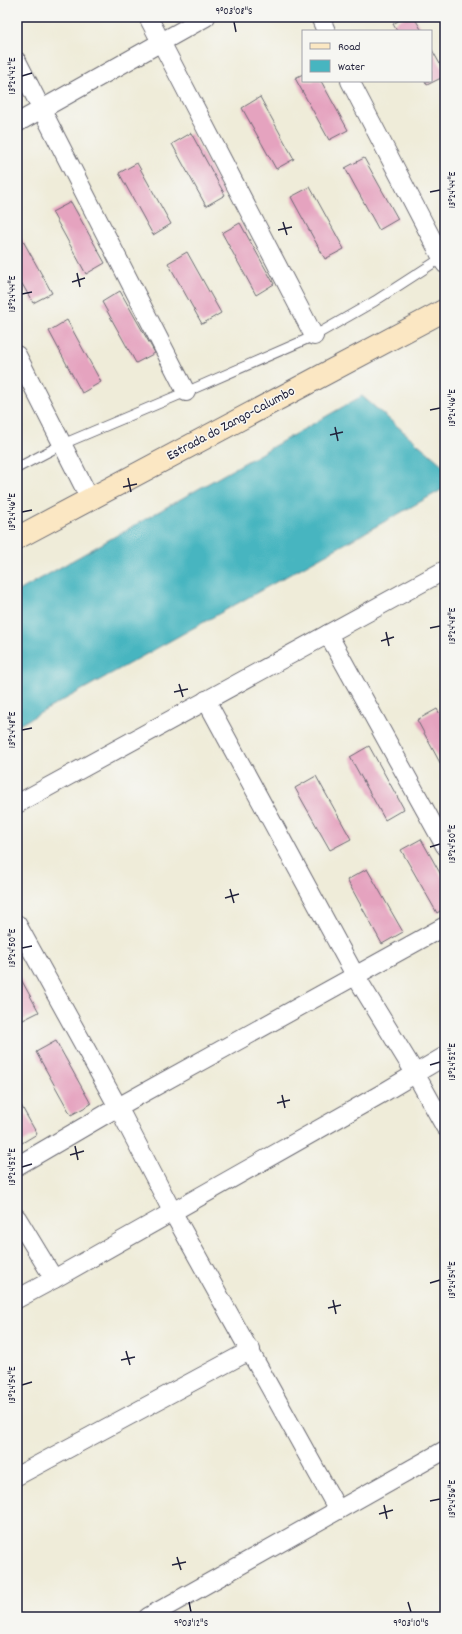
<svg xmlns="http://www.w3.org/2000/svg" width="462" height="1634" viewBox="0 0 462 1634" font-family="Dekko,sans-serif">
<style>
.water{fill:#47b5c0;stroke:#346c7e}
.building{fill:#e5a3bf}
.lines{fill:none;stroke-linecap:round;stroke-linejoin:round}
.lane-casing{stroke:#6a6972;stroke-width:11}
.street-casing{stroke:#6a6972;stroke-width:20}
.secondary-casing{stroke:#6a6972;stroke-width:24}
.lane{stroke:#fff;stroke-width:9}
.street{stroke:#fff;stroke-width:18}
.secondary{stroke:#fbe7c3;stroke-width:22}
.ticks{fill:none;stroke:#22223b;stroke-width:1.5}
.labels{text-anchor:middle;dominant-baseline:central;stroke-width:3;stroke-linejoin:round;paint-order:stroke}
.street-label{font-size:14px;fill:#22223b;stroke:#f6f6f2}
.neatline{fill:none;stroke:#22223b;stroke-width:1.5}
.ticks-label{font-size:10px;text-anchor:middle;fill:#22223b}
</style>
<rect width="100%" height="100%" fill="#f6f6f2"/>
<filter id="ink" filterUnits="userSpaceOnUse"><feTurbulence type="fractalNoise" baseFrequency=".025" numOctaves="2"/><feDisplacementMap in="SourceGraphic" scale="8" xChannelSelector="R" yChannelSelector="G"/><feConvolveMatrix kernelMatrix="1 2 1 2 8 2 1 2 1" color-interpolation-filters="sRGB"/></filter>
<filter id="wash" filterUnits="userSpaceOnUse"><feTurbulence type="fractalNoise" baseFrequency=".012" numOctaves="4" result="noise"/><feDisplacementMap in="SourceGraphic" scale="16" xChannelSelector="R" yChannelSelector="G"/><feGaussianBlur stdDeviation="0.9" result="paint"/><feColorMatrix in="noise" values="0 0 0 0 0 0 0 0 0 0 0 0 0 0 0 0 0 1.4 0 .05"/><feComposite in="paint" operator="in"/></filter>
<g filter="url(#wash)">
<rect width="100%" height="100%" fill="#efecd9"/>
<polygon class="water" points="362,396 445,467 445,488 17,726 17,592"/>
<g id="blocks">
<g class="building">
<polygon points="405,17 414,17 422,31 397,31 393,24"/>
<polygon points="431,48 445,73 445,76 427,85 425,81 431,81"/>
<polygon points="303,74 303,81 321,81 348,130 329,140 295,78"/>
<polygon points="260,97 294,159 276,169 242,108"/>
<polygon points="191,133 225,195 206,206 172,144"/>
<polygon points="364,158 398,219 379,230 345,168"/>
<polygon points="137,163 171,224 153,235 119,173"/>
<polygon points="310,187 344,249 325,259 291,197"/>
<polygon points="71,202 105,263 86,274 52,212"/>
<polygon points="240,223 274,284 256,295 222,233"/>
<polygon points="17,230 52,293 33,303 17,275"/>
<polygon points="187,252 221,313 202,324 168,263"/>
<polygon points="120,291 155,353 136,363 102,302"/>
<polygon points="67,320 101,382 82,393 49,331"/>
<polygon points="437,709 445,723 445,772 417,720"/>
<polygon points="369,746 404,809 385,820 350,757"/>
<polygon points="316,776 351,839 330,850 295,788"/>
<polygon points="421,839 445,882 445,908 437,913 401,850"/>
<polygon points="367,869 403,932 382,944 347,880"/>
<polygon points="17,972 39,1012 19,1022 17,1018"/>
<polygon points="56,1041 91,1104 71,1115 36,1052"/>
<polygon points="17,1098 37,1134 17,1146"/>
</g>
</g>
</g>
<g filter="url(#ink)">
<use href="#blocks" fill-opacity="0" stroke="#6a6972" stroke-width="1"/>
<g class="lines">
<defs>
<polyline id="lane" points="17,468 63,444 186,392 314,336 375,301 443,257"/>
<g id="street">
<polyline points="148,17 314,336"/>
<polyline points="320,17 326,31"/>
<polyline points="17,61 186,392"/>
<polyline points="350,81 445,264"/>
<polyline points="17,123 206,17"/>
<polyline points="17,355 90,499"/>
<polyline points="328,634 445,846"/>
<polyline points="206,700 355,975 415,1073 445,1127"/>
<polyline points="17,804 445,570"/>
<polyline points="17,924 118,1107 172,1211 338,1510"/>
<polyline points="17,1166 118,1107 445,926"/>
<polyline points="17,1218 54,1279"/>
<polyline points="17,1299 54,1279 381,1094 445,1056"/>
<polyline points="17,1476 251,1350"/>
<polyline points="148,1617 445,1450"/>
</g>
<polyline id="secondary" points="17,538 445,310"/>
</defs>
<use href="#lane" class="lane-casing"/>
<use href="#street" class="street-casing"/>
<use href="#secondary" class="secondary-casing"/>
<use href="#lane" class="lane"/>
<use href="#street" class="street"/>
<use href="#secondary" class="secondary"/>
</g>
</g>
<path class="ticks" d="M234,22L236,32M22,76L32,73M430,192L440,190M283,222L287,235M278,230L292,227M77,273L80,287M72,282L85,278M22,294L32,292M430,410L440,408M335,427L338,441M330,435L343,432M128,478L131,492M123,487L137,484M22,512L32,510M430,628L440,626M386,632L389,646M381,641L394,637M179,684L183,697M174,692L188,689M22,730L32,728M430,847L440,844M230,889L234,903M225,898L239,894M22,948L32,946M430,1065L440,1062M282,1095L285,1108M277,1103L290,1100M75,1146L78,1160M70,1155L84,1151M22,1167L32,1164M430,1283L440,1280M333,1300L336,1314M328,1308L341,1305M126,1351L130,1365M121,1360L135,1357M22,1385L32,1382M430,1501L440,1499M384,1505L387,1519M379,1514L393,1510M177,1557L181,1570M172,1565L186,1562M189,1602L191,1612M408,1602L411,1612"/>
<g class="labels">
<g class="street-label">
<text transform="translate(231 424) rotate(-28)">Estrada do Zango-Calumbo</text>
</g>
</g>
<rect width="462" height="1634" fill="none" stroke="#f6f6f2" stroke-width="44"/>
<rect x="302" y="30" width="130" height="52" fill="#f6f6f2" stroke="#a1a1a9"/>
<rect x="310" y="43" width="20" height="6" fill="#fbe7c3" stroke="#a1a1a9"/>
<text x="338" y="50" font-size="12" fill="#22223b">Road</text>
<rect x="310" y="60" width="20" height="12" fill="#47b5c0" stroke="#a1a1a9"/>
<text x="338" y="70" font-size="12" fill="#22223b">Water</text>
<rect x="22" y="22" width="418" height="1590" class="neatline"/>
<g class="ticks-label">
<text x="234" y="14">9°03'08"S</text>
<text transform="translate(11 76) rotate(-90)" y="4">13°24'42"E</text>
<text transform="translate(451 190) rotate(-90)" y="4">13°24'44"E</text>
<text transform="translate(11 294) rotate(-90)" y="4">13°24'44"E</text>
<text transform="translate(451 408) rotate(-90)" y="4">13°24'46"E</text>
<text transform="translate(11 512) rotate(-90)" y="4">13°24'46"E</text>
<text transform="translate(451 626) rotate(-90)" y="4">13°24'48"E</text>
<text transform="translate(11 730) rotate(-90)" y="4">13°24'48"E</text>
<text transform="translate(451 844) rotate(-90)" y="4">13°24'50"E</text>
<text transform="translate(11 948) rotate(-90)" y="4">13°24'50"E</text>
<text transform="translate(451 1062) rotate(-90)" y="4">13°24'52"E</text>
<text transform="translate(11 1167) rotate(-90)" y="4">13°24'52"E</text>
<text transform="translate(451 1280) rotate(-90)" y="4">13°24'54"E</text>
<text transform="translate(11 1385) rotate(-90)" y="4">13°24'54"E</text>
<text transform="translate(451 1499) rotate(-90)" y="4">13°24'56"E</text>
<text x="191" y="1626">9°03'12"S</text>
<text x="411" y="1626">9°03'10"S</text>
</g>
</svg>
